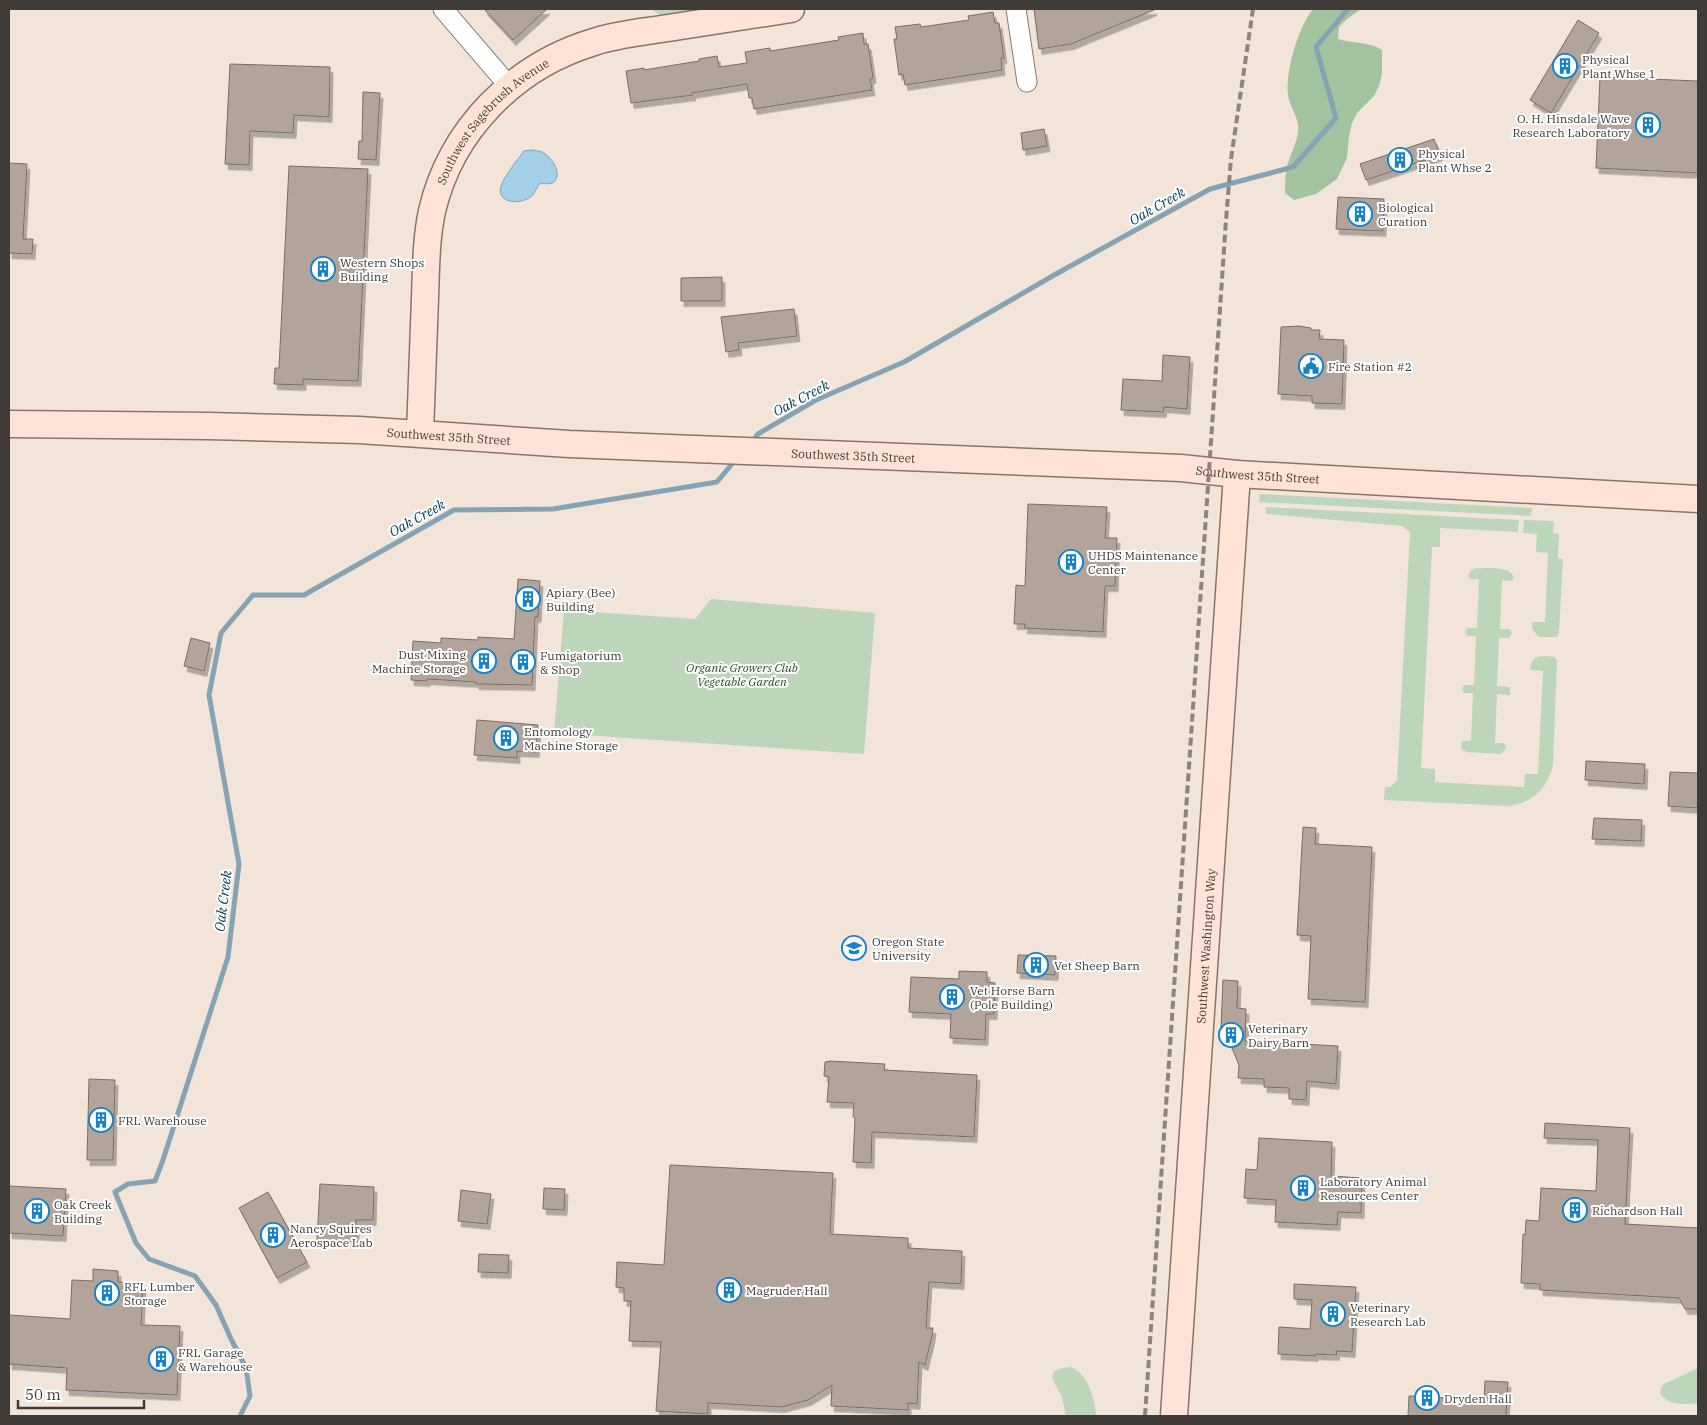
<svg xmlns="http://www.w3.org/2000/svg" width="1707" height="1425" viewBox="0 0 1707 1425" font-family="'IBM Plex Serif',serif">
<style>
.green{fill:#bdd6ba}
.forest{fill:#a3c2a0}
.water{fill:#a4cfe8;stroke:#86a3b3}
.lines{fill:none;stroke-linecap:round;stroke-linejoin:round}
.stream{stroke:#86a3b3;stroke-width:5}
.building{fill:#b2a49a;stroke:#7a6d64;filter:url(#shadow)}
.street-casing{stroke:#83776c;stroke-width:21}
.secondary-casing{stroke:#83776c;stroke-width:29}
.street{stroke:#fff;stroke-width:19}
.secondary{stroke:#fee2d6;stroke-width:26}
.rail{stroke:#8d847d;stroke-width:4;stroke-dasharray:8 4;stroke-linecap:butt}
.labels{text-anchor:middle;dominant-baseline:central;stroke-width:4;stroke-linejoin:round;paint-order:stroke}
.poi-label{font-size:12px;fill:#403b36;stroke:#fff;text-anchor:start}
.street-label{font-size:12px;fill:#403b36;stroke:#fff}
.park-label{font-size:12px;font-style:italic;fill:#244f21;stroke:#fff}
.water-label{font-size:14px;font-style:italic;fill:#06415a;stroke:#fff}
</style>
<defs>
<filter id="shadow"><feDropShadow dx="3" dy="5.5" stdDeviation="0" flood-color="#0004"/></filter>
</defs>
<rect width="100%" height="100%" fill="#f2e4d9"/>
<g class="green">
<polygon points="651,9 706,9 665,15 660,15"/>
<polygon points="1260,494 1532,508 1531,516 1259,502"/>
<path d="M1266,507L1519,520L1518,532L1440,528V547H1432L1421,768L1435,769V782L1524,787L1525,774H1538L1543,671L1530,670C1531,655 1541,655 1554,657L1557,660L1553,765C1548,788 1532,803 1509,806L1384,800L1385,787H1390L1397,780L1410,532L1402,526L1266,514Z"/>
<polygon points="1524,520 1554,521 1553,533 1559,534 1558,558 1563,559 1559,632 1557,637 1539,637 1532,629 1532,622 1545,622 1548,553 1536,552 1537,534 1523,533"/>
<path d="M1476,568C1487,569 1508,565 1514,577L1512,581L1502,580L1500,629H1509L1512,633L1509,638H1499L1497,686L1510,687V695L1497,694L1495,743H1504L1506,747L1505,750L1500,754L1467,752L1461,749L1462,741H1471L1473,693H1464L1462,689L1464,685H1474L1476,636H1467L1465,632L1467,628H1477L1479,579H1470L1468,576L1471,570Z"/>
<polygon points="711,599 875,613 864,754 554,733 564,610 695,619"/>
<path d="M1071,1367C1089,1375 1095,1399 1096,1416H1066L1062,1397L1052,1378L1054,1371L1063,1368Z"/>
<path d="M1698,1368V1403C1685,1405 1668,1405 1660,1394L1662,1386L1664,1384Z"/>
</g>
<path class="forest" d="M1313,9H1361L1347,19L1339,27L1338,39C1353,44 1369,41 1382,50V74L1379,86L1374,96L1357,113L1352,123L1349,136L1347,158L1337,179L1316,194L1294,200L1285,193C1285,185 1285,175 1287,166C1290,156 1296,144 1298,133C1300,121 1293,112 1289,100C1283,77 1298,27 1313,9Z"/>
<path class="water" d="M530,150C534,150 539,151 542,152C551,156 563,173 554,182C550,185 543,183 539,184C537,188 535,192 533,195C526,203 502,206 500,191C500,181 518,159 524,151Z"/>
<g class="lines">
<g class="stream">
<polyline points="752,442 758,434 816,400 904,362 1056,274 1210,189 1293,167 1336,118 1316,47 1348,9"/>
<polyline points="240,1416 250,1396 246,1368 231,1339 216,1305 195,1276 149,1259 136,1243 115,1192 128,1184 155,1181 163,1160 228,957 239,864 209,695 221,633 253,595 304,595 454,510 553,509 717,482 736,459"/>
</g>
</g>
<g class="building">
<polygon points="484,9 547,9 513,40"/>
<polygon points="1034,9 1154,9 1154,10 1071,44 1039,49"/>
<polygon points="993,12 995,23 999,23 1004,58 1001,58 1002,70 905,85 903,74 899,75 894,39 897,39 895,27 920,24 921,27 969,20 968,16"/>
<polygon points="1578,20 1599,33 1551,113 1530,100"/>
<polygon points="863,33 864,44 868,44 871,63 873,78 870,79 872,90 754,109 752,98 749,98 747,84 692,93 693,95 631,103 626,71 644,68 644,70 699,61 699,59 717,56 719,67 747,63 745,52 770,48 770,51 839,40 838,37"/>
<polygon points="230,64 330,67 329,117 294,115 293,133 250,131 249,165 225,164"/>
<polygon points="1600,77 1698,81 1698,173 1596,168"/>
<polygon points="363,92 380,93 376,160 358,159 359,141 362,141"/>
<polygon points="1044,129 1047,146 1023,150 1021,133"/>
<polygon points="1434,139 1440,155 1366,180 1360,164"/>
<polygon points="9,163 27,164 23,239 33,239 32,254 9,253"/>
<polygon points="289,166 368,169 358,381 303,379 303,385 274,384 275,368 279,368"/>
<polygon points="1338,197 1384,199 1383,231 1336,229"/>
<polygon points="722,277 722,301 681,301 681,278"/>
<polygon points="794,309 797,336 738,343 739,350 726,352 721,317"/>
<polygon points="1299,326 1311,328 1311,330 1320,330 1319,339 1344,340 1342,404 1312,403 1312,396 1278,394 1281,327"/>
<polygon points="1163,355 1190,357 1187,409 1164,407 1163,412 1121,410 1123,379 1162,381"/>
<polygon points="1028,504 1107,507 1105,538 1117,538 1115,586 1105,586 1103,632 1024,628 1025,624 1014,624 1016,585 1025,586"/>
<polygon points="518,579 540,581 538,617 535,617 532,685 476,684 476,682 427,679 427,681 411,680 413,641 441,643 441,638 478,640 478,637 514,639"/>
<polygon points="191,638 210,643 204,671 184,666"/>
<polygon points="477,720 538,725 536,752 517,751 517,758 474,755"/>
<polygon points="1586,761 1645,764 1644,784 1585,780"/>
<polygon points="1670,772 1698,773 1698,808 1668,806"/>
<polygon points="1594,818 1642,820 1641,841 1592,839"/>
<polygon points="1303,827 1316,828 1315,844 1372,847 1365,1002 1308,999 1311,936 1297,935"/>
<polygon points="1018,955 1056,956 1055,975 1017,973"/>
<polygon points="959,971 987,972 987,982 995,983 994,1014 986,1014 985,1040 950,1038 951,1014 909,1012 911,977 959,979"/>
<polygon points="1223,980 1238,981 1237,1008 1246,1009 1245,1041 1338,1046 1336,1084 1307,1081 1306,1100 1289,1099 1289,1088 1264,1087 1264,1079 1238,1078 1239,1065 1224,1029 1221,1028"/>
<polygon points="830,1061 885,1064 884,1070 977,1075 974,1137 872,1132 871,1163 853,1162 855,1118 853,1117 854,1103 827,1102 829,1077 824,1076 825,1062"/>
<polygon points="89,1079 115,1080 113,1160 87,1160"/>
<polygon points="1545,1123 1630,1128 1625,1224 1698,1228 1698,1309 1685,1309 1679,1298 1540,1290 1540,1284 1521,1283 1523,1234 1525,1235 1526,1220 1539,1221 1541,1188 1596,1191 1598,1140 1544,1138"/>
<polygon points="1259,1138 1332,1142 1331,1176 1362,1178 1361,1213 1338,1212 1337,1225 1275,1222 1276,1200 1244,1198 1246,1169 1257,1170"/>
<polygon points="670,1165 833,1173 830,1234 908,1238 908,1248 962,1251 961,1284 929,1282 926,1328 933,1328 932,1336 925,1365 919,1362 917,1404 908,1403 908,1410 831,1406 832,1385 808,1400 782,1407 708,1403 708,1414 656,1411 661,1342 629,1341 631,1301 624,1301 624,1288 616,1287 617,1262 664,1265"/>
<polygon points="320,1184 374,1187 373,1220 356,1220 356,1242 317,1240"/>
<polygon points="9,1186 66,1189 63,1236 9,1233"/>
<polygon points="544,1188 565,1189 564,1210 543,1209"/>
<polygon points="461,1190 491,1194 487,1224 458,1221"/>
<polygon points="268,1192 307,1262 277,1278 239,1208"/>
<polygon points="479,1254 509,1255 508,1273 478,1272"/>
<polygon points="93,1269 118,1271 118,1282 143,1283 141,1325 180,1326 177,1395 66,1390 67,1368 9,1364 9,1315 70,1319 72,1280 93,1281"/>
<polygon points="1294,1284 1356,1287 1352,1352 1336,1351 1337,1355 1315,1354 1315,1356 1278,1354 1279,1327 1310,1329 1312,1300 1294,1299"/>
<polygon points="1485,1381 1508,1382 1506,1416 1408,1416 1409,1396 1484,1400"/>
</g>
<g class="lines">
<defs>
<g id="street">
<polyline points="443,9 509,86"/>
<polyline points="1016,9 1027,82"/>
</g>
<g id="secondary">
<path id="s1" d="M9,424L209,426L359,430L569,444L1181,468L1237,474L1698,499"/>
<path id="s2" d="M420,433C422,388 423,343 425,298C426,269 426,239 432,211C451,130 514,66 594,42C618,34 644,32 668,28C709,22 750,15 791,9"/>
<path id="s3" d="M1174,1416L1237,474"/>
</g>
</defs>
<use href="#street" class="street-casing"/>
<use href="#secondary" class="secondary-casing"/>
<use href="#street" class="street"/>
<use href="#secondary" class="secondary"/>
<polyline class="rail" points="1145,1416 1226,220 1231,159 1253,9"/>
</g>
<defs>
<symbol id="building-ring" viewBox="-11 -11 22 22"><circle r="9.5" fill="#fff" stroke="#1481cb" stroke-width="1.5"/><path d="M-4-6H4V6H1V3H-1V6H-4ZM-2.5-4.3h1.7v1.8h-1.7ZM.8-4.3h1.7v1.8H.8ZM-2.5-1h1.7V.8h-1.7ZM.8-1h1.7V.8H.8Z" fill="#1481cb"/></symbol>
<symbol id="civic-ring" viewBox="-11 -11 22 22"><circle r="9.5" fill="#fff" stroke="#1481cb" stroke-width="1.5"/><path d="M-.6-6.5H3V-4.5H.6V-3L4-1V1h2V6H-6V1h2V-1L-.6-3ZM-1.2 2.5V6h2.4V2.5Z" fill="#1481cb"/></symbol>
<symbol id="university-ring" viewBox="-11 -11 22 22"><circle r="9.5" fill="#fff" stroke="#1481cb" stroke-width="1.5"/><path d="M0-5L7-2L0 1L-7-2ZM-4 1L0 2.5L4 1V4Q0 6-4 4Z" fill="#1481cb"/></symbol>
</defs>
<g fill-rule="evenodd">
<use href="#building-ring" x="1551" y="52" width="28" height="28"/>
<use href="#building-ring" x="1634" y="111" width="28" height="28"/>
<use href="#building-ring" x="1386" y="146" width="28" height="28"/>
<use href="#building-ring" x="1346" y="200" width="28" height="28"/>
<use href="#building-ring" x="309" y="255" width="28" height="28"/>
<use href="#civic-ring" x="1297" y="352" width="28" height="28"/>
<use href="#building-ring" x="1057" y="548" width="28" height="28"/>
<use href="#building-ring" x="514" y="585" width="28" height="28"/>
<use href="#building-ring" x="470" y="647" width="28" height="28"/>
<use href="#building-ring" x="509" y="648" width="28" height="28"/>
<use href="#building-ring" x="492" y="724" width="28" height="28"/>
<use href="#university-ring" x="840" y="934" width="28" height="28"/>
<use href="#building-ring" x="1022" y="951" width="28" height="28"/>
<use href="#building-ring" x="938" y="983" width="28" height="28"/>
<use href="#building-ring" x="1217" y="1021" width="28" height="28"/>
<use href="#building-ring" x="87" y="1106" width="28" height="28"/>
<use href="#building-ring" x="1289" y="1174" width="28" height="28"/>
<use href="#building-ring" x="1561" y="1196" width="28" height="28"/>
<use href="#building-ring" x="23" y="1197" width="28" height="28"/>
<use href="#building-ring" x="259" y="1221" width="28" height="28"/>
<use href="#building-ring" x="715" y="1276" width="28" height="28"/>
<use href="#building-ring" x="93" y="1279" width="28" height="28"/>
<use href="#building-ring" x="1319" y="1300" width="28" height="28"/>
<use href="#building-ring" x="147" y="1345" width="28" height="28"/>
<use href="#building-ring" x="1413" y="1384" width="28" height="28"/>
</g>
<g class="labels">
<g class="poi-label">
<text x="1582" y="59">Physical<tspan x="1582" dy="14">Plant Whse 1</tspan></text>
<text x="1630" y="118" text-anchor="end">O. H. Hinsdale Wave<tspan x="1630" dy="14">Research Laboratory</tspan></text>
<text x="1418" y="153">Physical<tspan x="1418" dy="14">Plant Whse 2</tspan></text>
<text x="1378" y="207">Biological<tspan x="1378" dy="14">Curation</tspan></text>
<text x="340" y="262">Western Shops<tspan x="340" dy="14">Building</tspan></text>
<text x="1328" y="366">Fire Station #2</text>
<text x="1088" y="555">UHDS Maintenance<tspan x="1088" dy="14">Center</tspan></text>
<text x="546" y="592">Apiary (Bee)<tspan x="546" dy="14">Building</tspan></text>
<text x="466" y="654" text-anchor="end">Dust Mixing<tspan x="466" dy="14">Machine Storage</tspan></text>
<text x="540" y="655">Fumigatorium<tspan x="540" dy="14">&amp; Shop</tspan></text>
<text x="524" y="731">Entomology<tspan x="524" dy="14">Machine Storage</tspan></text>
<text x="872" y="941">Oregon State<tspan x="872" dy="14">University</tspan></text>
<text x="1054" y="965">Vet Sheep Barn</text>
<text x="970" y="990">Vet Horse Barn<tspan x="970" dy="14">(Pole Building)</tspan></text>
<text x="1248" y="1028">Veterinary<tspan x="1248" dy="14">Dairy Barn</tspan></text>
<text x="118" y="1120">FRL Warehouse</text>
<text x="1320" y="1181">Laboratory Animal<tspan x="1320" dy="14">Resources Center</tspan></text>
<text x="54" y="1204">Oak Creek<tspan x="54" dy="14">Building</tspan></text>
<text x="1592" y="1210">Richardson Hall</text>
<text x="290" y="1228">Nancy Squires<tspan x="290" dy="14">Aerospace Lab</tspan></text>
<text x="124" y="1286">RFL Lumber<tspan x="124" dy="14">Storage</tspan></text>
<text x="746" y="1290">Magruder Hall</text>
<text x="1350" y="1307">Veterinary<tspan x="1350" dy="14">Research Lab</tspan></text>
<text x="178" y="1352">FRL Garage<tspan x="178" dy="14">&amp; Warehouse</tspan></text>
<text x="1444" y="1398">Dryden Hall</text>
</g>
<g class="street-label">
<text stroke="none"><textPath href="#s2" startOffset="334">Southwest Sagebrush Avenue</textPath></text>
<text stroke="none"><textPath href="#s1" startOffset="440">Southwest 35th Street</textPath></text>
<text stroke="none"><textPath href="#s1" startOffset="845">Southwest 35th Street</textPath></text>
<text stroke="none"><textPath href="#s1" startOffset="1250">Southwest 35th Street</textPath></text>
<text stroke="none"><textPath href="#s3" startOffset="471">Southwest Washington Way</textPath></text>
</g>
<g class="park-label">
<text x="742" y="667">Organic Growers Club<tspan x="742" dy="14">Vegetable Garden</tspan></text>
</g>
<g class="water-label">
<text transform="translate(1157 206) rotate(-30)">Oak Creek</text>
<text transform="translate(801 398) rotate(-28)">Oak Creek</text>
<text transform="translate(417 518) rotate(-29)">Oak Creek</text>
<text transform="translate(223 901) rotate(-83)">Oak Creek</text>
</g>
</g>
<rect width="1707" height="1425" fill="none" stroke="#403b36" stroke-width="20"/>
<path d="M18 1400v8h126v-8" fill="none" stroke="#403b36" stroke-width="2.5"/>
<text x="25" y="1400" font-size="15" fill="#403b36" stroke="#ffffff" stroke-width="4" paint-order="stroke">50 m</text>
</svg>
